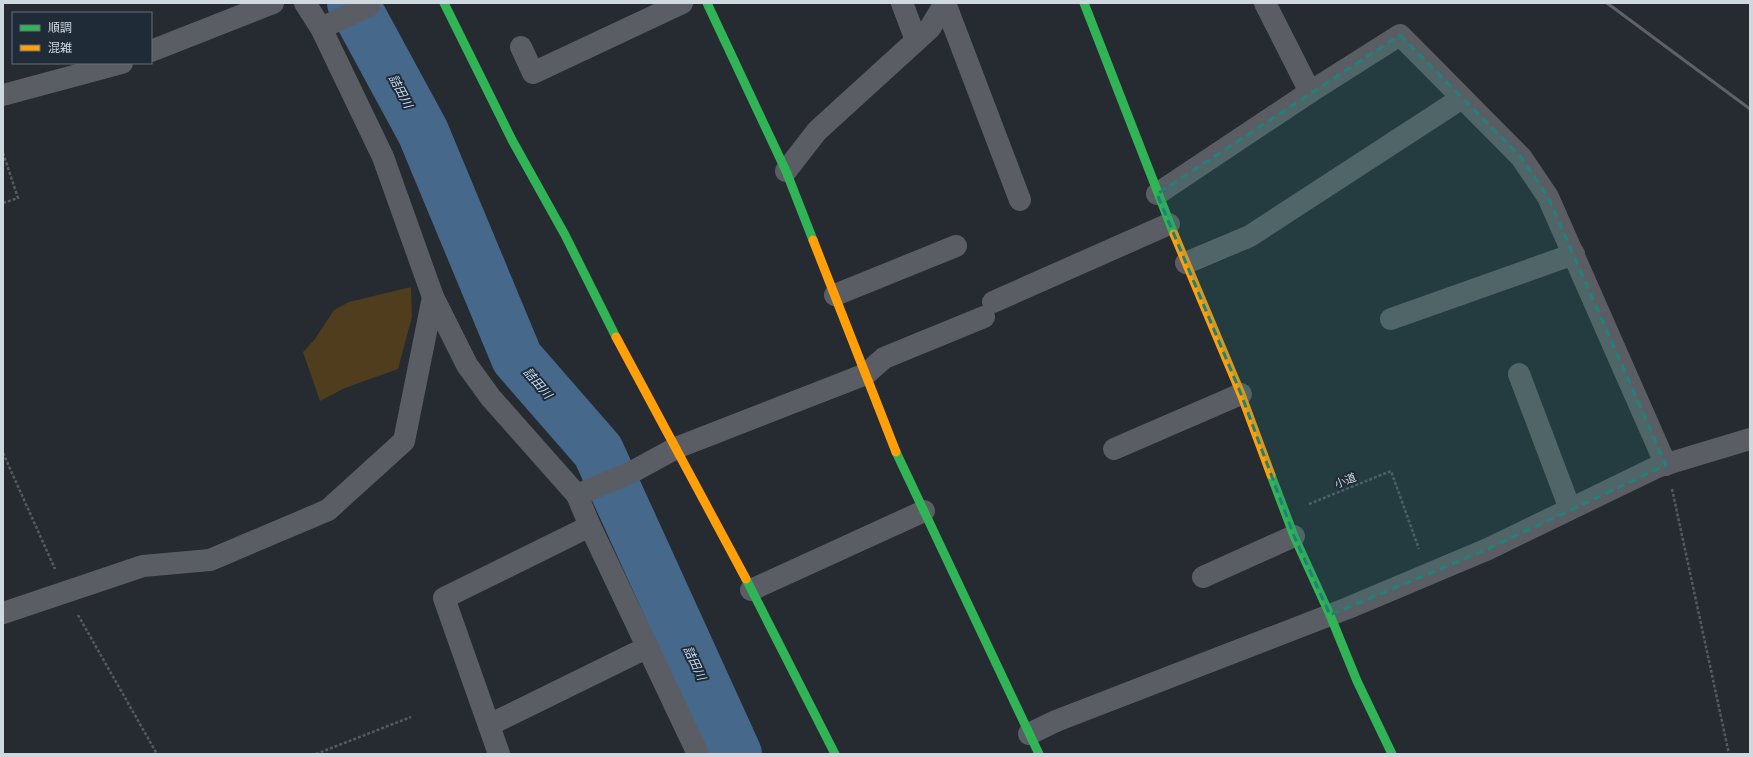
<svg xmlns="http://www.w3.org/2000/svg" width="1753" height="757" viewBox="0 0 1753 757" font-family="'Noto Sans','Noto Sans JP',sans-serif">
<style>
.green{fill:#4f3d1d}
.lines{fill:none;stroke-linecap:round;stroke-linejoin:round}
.river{stroke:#46688b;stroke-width:52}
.path{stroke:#555a5e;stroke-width:2.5;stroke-dasharray:3 2;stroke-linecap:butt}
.street{stroke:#5a5e64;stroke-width:22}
.fast{stroke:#30b455;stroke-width:9}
.slow{stroke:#ff9f0a;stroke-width:9}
.rail{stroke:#5e6268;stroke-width:3}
.marked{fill:#228079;fill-opacity:0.2;stroke:#228079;stroke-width:3;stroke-dasharray:8 5;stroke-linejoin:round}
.labels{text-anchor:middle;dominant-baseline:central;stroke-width:4;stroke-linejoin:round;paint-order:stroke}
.street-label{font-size:11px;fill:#cfd7df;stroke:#1f2b37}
.water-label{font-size:12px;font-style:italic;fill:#c8def7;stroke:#1f2b37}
</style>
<rect width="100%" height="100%" fill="#252b31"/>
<polygon class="green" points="411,287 412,317 398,369 345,388 320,401 303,352 315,339 334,310 349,302"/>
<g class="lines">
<polyline class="river" points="353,3 423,132 517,358 598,451 736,754"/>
<g class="path">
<polyline points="3,153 18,198 3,203"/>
<polyline points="3,453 55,569"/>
<polyline points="1672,489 1729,754"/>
<polyline points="1309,504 1391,471 1419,549"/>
<polyline points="78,615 157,754"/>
<polyline points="316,754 411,717"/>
</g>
<g class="street">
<polyline points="305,3 321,28 383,157 433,297 467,365 491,398 577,495 590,526"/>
<polyline points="902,3 916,40"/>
<polyline points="945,3 1020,200"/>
<polyline points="1265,3 1310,92"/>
<polyline points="321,28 369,6"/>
<polyline points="521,47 533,73 682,3"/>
<polyline points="151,51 273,3"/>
<polyline points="3,95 122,63"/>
<polyline points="786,171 817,131 930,28 945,3"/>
<polyline points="1157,194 1310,92 1400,35 1521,157 1548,197 1666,465"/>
<polyline points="1186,263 1250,236 1462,98"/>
<polyline points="835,295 956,246"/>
<polyline points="993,302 1169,224"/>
<polyline points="1391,319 1574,254"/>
<polyline points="1519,374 1570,509"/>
<polyline points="1114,449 1241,394"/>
<polyline points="577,495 632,472 676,448 866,374 884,358 984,317"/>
<polyline points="1203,577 1294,536"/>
<polyline points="751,590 924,511"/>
<polyline points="3,613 143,566 210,560 328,510 404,441 433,297"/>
<polyline points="489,725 648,647"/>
<polyline points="1029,734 1056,721 1348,608 1488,549 1657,467 1750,439"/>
<polyline points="499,754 444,598 590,526 698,754"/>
</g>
<g class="fast">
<polyline points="444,3 512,140 565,235 616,337"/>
<polyline points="707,3 786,171 813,240"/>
<polyline points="1084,3 1174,234"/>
<polyline points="896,452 1039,754"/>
<polyline points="1271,475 1294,536 1330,615 1357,681 1392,754"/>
<polyline points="746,579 835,754"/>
</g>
<g class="slow">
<polyline points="1174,234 1241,394 1271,475"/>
<polyline points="813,240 896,452"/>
<polyline points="616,337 746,579"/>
</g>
<polyline class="rail" points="1607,3 1750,109"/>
</g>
<path class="marked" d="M1400,35L1521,157L1548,197L1666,465L1488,549L1330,615L1294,536L1241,394L1157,194Z"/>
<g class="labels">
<g class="street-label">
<text transform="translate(1345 480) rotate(-22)">小道</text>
</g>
<g class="water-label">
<text transform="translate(401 91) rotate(62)">詰田川</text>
<text transform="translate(538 383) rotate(49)">詰田川</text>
<text transform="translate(695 663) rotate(65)">詰田川</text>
</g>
</g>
<rect width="1753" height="757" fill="none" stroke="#cfd7df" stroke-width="8"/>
<rect x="12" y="12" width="140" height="52" fill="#1f2b37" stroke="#65707a"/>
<rect x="20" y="25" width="20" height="6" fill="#30b455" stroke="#65707a"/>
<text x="48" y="32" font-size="12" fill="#cfd7df">順調</text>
<rect x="20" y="45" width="20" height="6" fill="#ff9f0a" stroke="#65707a"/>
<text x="48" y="52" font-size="12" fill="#cfd7df">混雑</text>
</svg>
